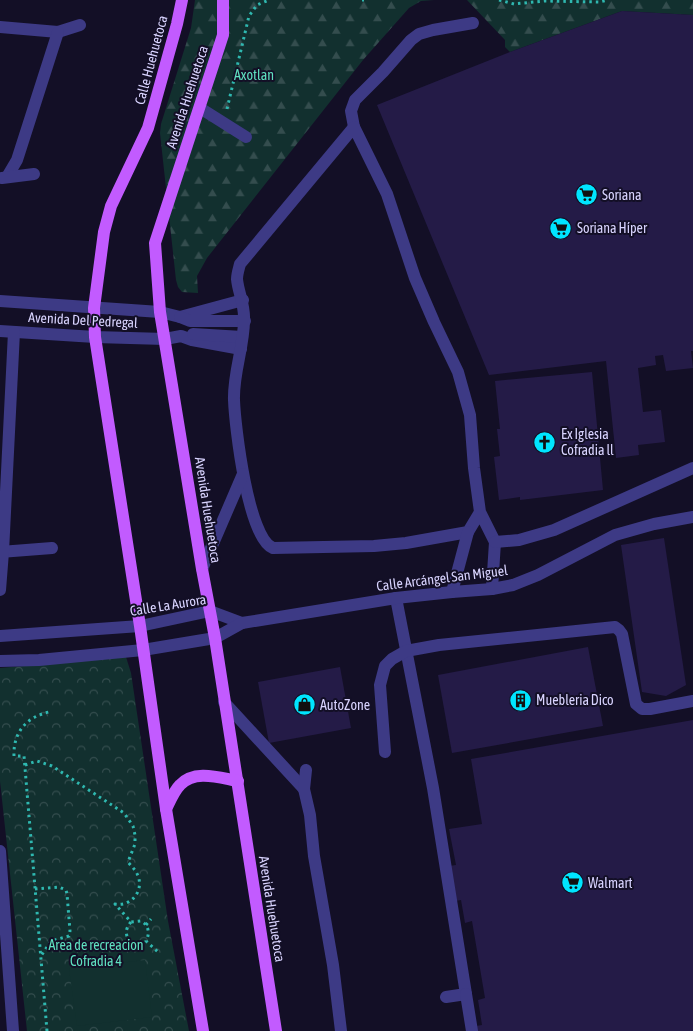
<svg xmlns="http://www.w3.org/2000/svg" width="693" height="1031" viewBox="0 0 693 1031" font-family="'Asap Condensed',sans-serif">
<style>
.forest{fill:url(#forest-firs)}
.park{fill:url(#park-crowns)}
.garden{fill:#12302f}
.building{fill:#241b47}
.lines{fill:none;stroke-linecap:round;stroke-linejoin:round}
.path{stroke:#2fb8b0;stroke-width:3;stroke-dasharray:2.5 4;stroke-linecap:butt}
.minor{stroke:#3d3a85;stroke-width:12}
.major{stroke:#c25bff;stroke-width:12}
.labels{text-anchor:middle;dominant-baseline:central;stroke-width:4;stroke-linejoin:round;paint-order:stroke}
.street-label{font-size:14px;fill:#d9d4ff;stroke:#130f26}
.park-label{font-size:14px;fill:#5fe0c0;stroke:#130f26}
.poi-label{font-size:14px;fill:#d9d4ff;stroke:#130f26;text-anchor:start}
</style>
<defs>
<pattern id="forest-firs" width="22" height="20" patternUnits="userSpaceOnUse" patternTransform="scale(1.25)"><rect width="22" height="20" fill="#12302f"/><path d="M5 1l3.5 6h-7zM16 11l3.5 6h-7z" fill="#344d4e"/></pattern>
<pattern id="park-crowns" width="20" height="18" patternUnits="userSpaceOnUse" patternTransform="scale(1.25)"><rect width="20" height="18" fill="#12302f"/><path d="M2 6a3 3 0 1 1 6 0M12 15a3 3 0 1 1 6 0" fill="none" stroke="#344d4e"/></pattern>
</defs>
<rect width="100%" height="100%" fill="#130f26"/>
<g class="forest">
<polygon points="195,0 434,0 421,1 409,8 363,60 207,258 197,276 198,293 182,292 178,287 176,280 160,133 161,124 191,28"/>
<polygon points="467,0 693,0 693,15 622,11 510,52 505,47 505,40"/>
</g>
<polygon class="park" points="126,657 131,673 168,921 189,1031 27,1031 0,781 0,668"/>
<polygon class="garden" points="145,960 152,1017 77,1026 69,969"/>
<g class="building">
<polygon points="622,11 693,15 693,351 691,351 693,368 666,371 663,355 655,356 656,365 638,368 643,412 661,410 665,442 638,445 639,455 616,458 606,361 489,375 377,105 510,52"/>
<polygon points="592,372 603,490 520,500 520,497 499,500 494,457 500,456 497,429 500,429 495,381"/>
<polygon points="664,538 686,685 666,696 642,692 621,545"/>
<polygon points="588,647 603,726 452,753 438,675"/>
<polygon points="340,667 351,728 269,743 258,682"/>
<polygon points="693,720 693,1031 477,1031 476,1026 482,1025 478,1000 485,998 472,921 465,923 461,900 455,901 449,866 456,865 449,829 482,824 471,759"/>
</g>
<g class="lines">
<g class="path">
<polyline points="362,0 364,0"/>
<polyline points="499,0 514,4 544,1 599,2 608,0"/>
<polyline points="227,109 249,16 257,5 269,0"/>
<path d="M25,765L37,761L52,766L124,813L133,826L135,835V844L128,862C132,867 136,870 138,876C144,891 131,907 115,904L131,922L141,921C149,925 150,934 146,941L158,952"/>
<polyline points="35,889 59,887 66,890 67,894 70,931 69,936 51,941 41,956"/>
<path d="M131,922C125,929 125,935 130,942L139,944L146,941"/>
<polyline points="146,925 151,919"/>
<path d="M47,1031L24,756H14C13,733 26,717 49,712"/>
</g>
<g class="minor">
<polyline points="0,27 58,32 80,25"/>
<polyline points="200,108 246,137"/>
<polyline points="354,127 351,111 355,100 383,72 411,40 419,34 433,30 473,23"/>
<polyline points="7,177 17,160 58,32"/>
<polyline points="2,178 34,174"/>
<polyline points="0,301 160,312 180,317 243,300"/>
<polyline points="180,317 190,321 245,321"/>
<polyline points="0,331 95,337 165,339 181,336 192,340 241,349"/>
<polyline points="193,334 242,337"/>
<path d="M480,512L468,532L406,543L374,546L273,548C248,539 235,426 234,400C233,373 244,347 244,320C245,305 238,292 237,279C237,274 239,268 240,264L354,127L387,194L415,278L434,322L458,372L470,415L474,468L480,512L495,542L492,589"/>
<polyline points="495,542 519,540 554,530 693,468"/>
<polyline points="0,552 52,548"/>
<polyline points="202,569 243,474"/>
<polyline points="0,590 3,552 14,332"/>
<polyline points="452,592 468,532"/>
<polyline points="396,598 433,788 466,994 446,997"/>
<polyline points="0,636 140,626 210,611 242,623"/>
<polyline points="0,661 39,660 143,650 215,638 242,623 396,598 452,592 492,589 513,585 538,575 615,535 654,524 693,517"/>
<polyline points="224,702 304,789"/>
<polyline points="385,752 380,685 385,666 392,659 406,651 439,645 615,627 619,630 622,634 636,704 642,709 650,709 693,701"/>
<polyline points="306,770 304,789 310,815 314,856 333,965 341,1031"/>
<polyline points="0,851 13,1031"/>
<polyline points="466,994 472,1031"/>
</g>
<g class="major">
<polyline points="182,0 177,24 148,128 111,206 104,232 94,308 95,337 140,626 166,809 203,1031"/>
<polyline points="223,0 223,35 155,243 160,312 202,569 215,638 276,1031"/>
<path d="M166,809C170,801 174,791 180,785C195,769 220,778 238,781"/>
</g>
</g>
<defs>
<symbol id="supermarket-disc" viewBox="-11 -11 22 22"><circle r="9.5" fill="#00e5ff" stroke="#130f26"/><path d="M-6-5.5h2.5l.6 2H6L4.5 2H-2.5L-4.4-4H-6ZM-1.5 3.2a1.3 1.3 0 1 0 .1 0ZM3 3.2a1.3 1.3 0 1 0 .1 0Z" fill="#111"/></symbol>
<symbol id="church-disc" viewBox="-11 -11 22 22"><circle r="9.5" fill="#00e5ff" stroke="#130f26"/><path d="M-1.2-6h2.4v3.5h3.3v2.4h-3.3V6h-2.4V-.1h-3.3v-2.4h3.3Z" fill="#111"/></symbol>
<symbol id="building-disc" viewBox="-11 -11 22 22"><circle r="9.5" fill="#00e5ff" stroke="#130f26"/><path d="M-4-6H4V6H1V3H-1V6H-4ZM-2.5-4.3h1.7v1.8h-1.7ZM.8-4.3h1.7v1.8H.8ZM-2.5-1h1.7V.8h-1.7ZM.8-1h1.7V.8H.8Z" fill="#111"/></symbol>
<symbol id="shop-disc" viewBox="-11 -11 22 22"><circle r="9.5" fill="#00e5ff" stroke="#130f26"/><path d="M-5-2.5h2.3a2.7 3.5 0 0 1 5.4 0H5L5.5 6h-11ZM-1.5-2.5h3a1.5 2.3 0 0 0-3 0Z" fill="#111"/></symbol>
</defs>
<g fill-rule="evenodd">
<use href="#supermarket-disc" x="574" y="182" width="25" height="25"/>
<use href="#supermarket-disc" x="548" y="216" width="25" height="25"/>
<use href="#church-disc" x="532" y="430" width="25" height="25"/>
<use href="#building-disc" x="508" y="688" width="25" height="25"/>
<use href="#shop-disc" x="292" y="692" width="25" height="25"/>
<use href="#supermarket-disc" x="560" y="870" width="25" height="25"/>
</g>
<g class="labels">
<g class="street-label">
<text transform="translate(151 60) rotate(-75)">Calle Huehuetoca</text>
<text transform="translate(187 97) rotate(-72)">Avenida Huehuetoca</text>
<text transform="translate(83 320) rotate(3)">Avenida Del Pedregal</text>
<text transform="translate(208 510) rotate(81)">Avenida Huehuetoca</text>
<text transform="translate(442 578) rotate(-7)">Calle Arcángel San Miguel</text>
<text transform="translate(168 605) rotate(-9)">Calle La Aurora</text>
<text transform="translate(272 909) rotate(81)">Avenida Huehuetoca</text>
</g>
<g class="park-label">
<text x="254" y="75">Axotlan</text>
<text x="96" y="945">Area de recreacion<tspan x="96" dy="16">Cofradia 4</tspan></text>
</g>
<g class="poi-label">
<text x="602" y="195">Soriana</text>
<text x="577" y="228">Soriana Híper</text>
<text x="561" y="434">Ex Iglesia<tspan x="561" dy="16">Cofradia ll</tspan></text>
<text x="536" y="700">Muebleria Dico</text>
<text x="320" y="705">AutoZone</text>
<text x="588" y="883">Walmart</text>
</g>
</g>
</svg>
